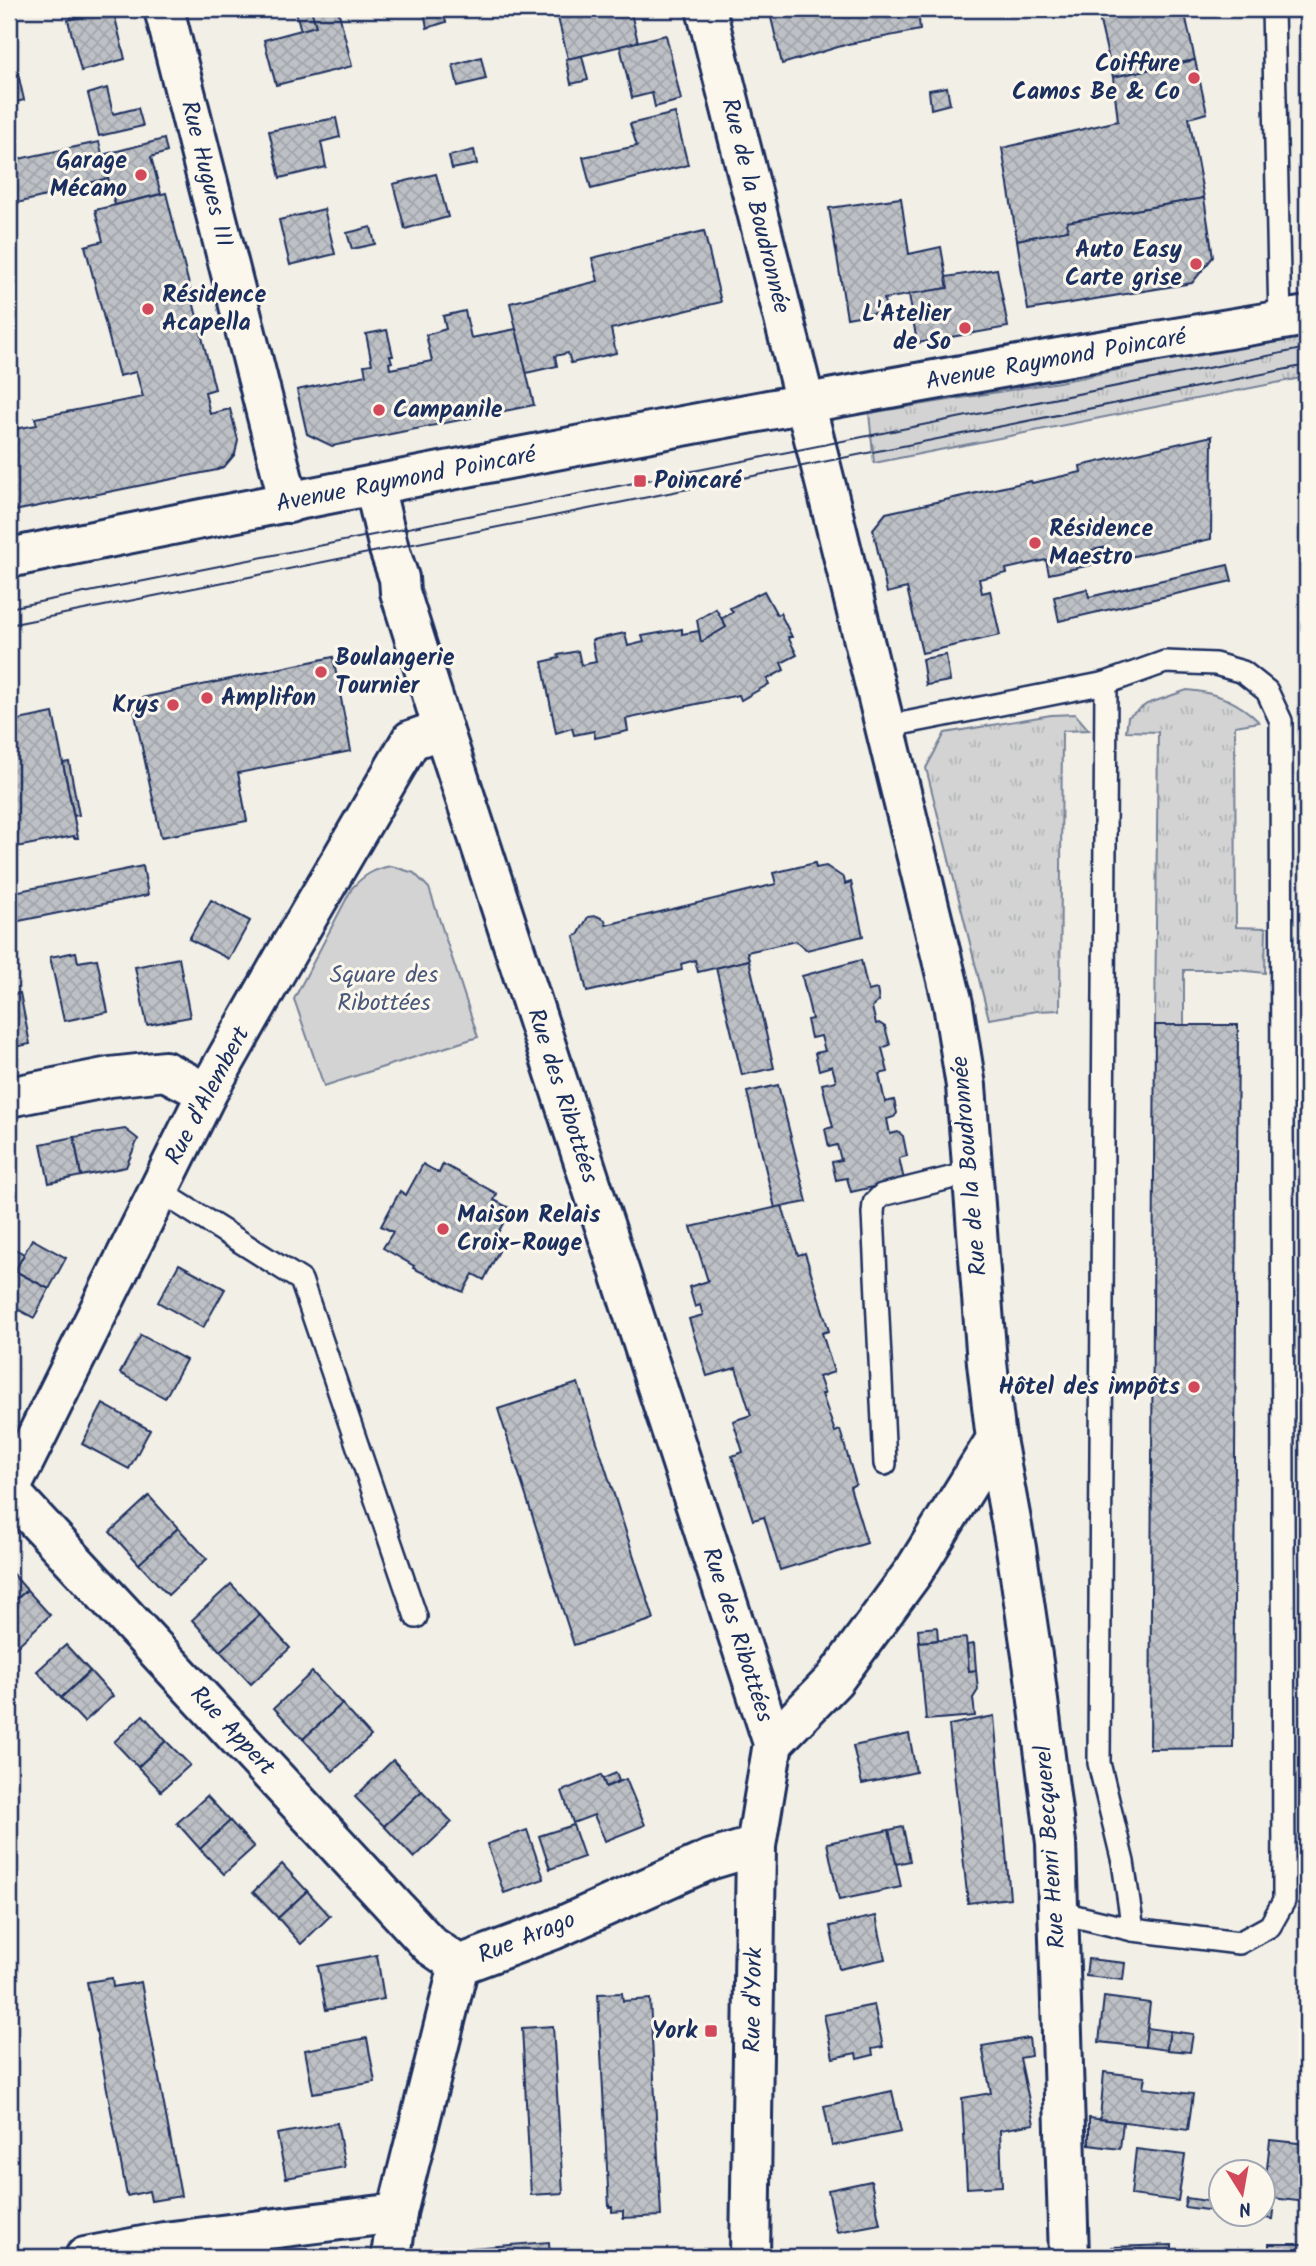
<svg xmlns="http://www.w3.org/2000/svg" width="1316" height="2266" viewBox="0 0 1316 2266" font-family="Kalam,sans-serif">
<style>
.built{fill:#e2e1dc}
.grass{fill:url(#grass-tufts);stroke:#768198;stroke-width:2}
.green{fill:#d2d3d2;stroke:#768198;stroke-width:2}
.building{fill:url(#building-cross-hatch);stroke:#1b2f5e;stroke-width:2}
.lines{fill:none;stroke-linecap:round;stroke-linejoin:round}
.lane-casing{stroke:#1b2f5e;stroke-width:26}
.street-casing{stroke:#1b2f5e;stroke-width:44}
.secondary-casing{stroke:#1b2f5e;stroke-width:44}
.lane{stroke:#fbf7ec;stroke-width:21}
.street{stroke:#fbf7ec;stroke-width:38}
.secondary{stroke:#fbf7ec;stroke-width:38}
.tram{stroke:#1b2f5e;stroke-width:2}
.poi-dot{fill:#d1495b;stroke:#fbf7ec;stroke-width:2.5}
.labels{text-anchor:middle;dominant-baseline:central;stroke-width:6;stroke-linejoin:round;paint-order:stroke}
.poi-label{font-size:24px;font-weight:bold;fill:#1b2f5e;stroke:#fbf7ec;text-anchor:end}
.street-label{font-size:24px;fill:#1b2f5e;stroke:#fbf7ec}
.park-label{font-size:24px;fill:#49587b;stroke:#fbf7ec}
</style>
<defs>
<pattern id="grass-tufts" width="24" height="20" patternUnits="userSpaceOnUse" patternTransform="scale(1.75)"><rect width="24" height="20" fill="#d2d3d2"/><path d="M3 7l-1-3M5 7V3M7 7l1-3M15 17l-1-3M17 17v-4M19 17l1-3" fill="none" stroke="#b4b5b7"/></pattern>
<pattern id="building-cross-hatch" width="8" height="8" patternUnits="userSpaceOnUse" patternTransform="scale(1.75)"><rect width="8" height="8" fill="#bdc0c4"/><path d="M0 0l8 8M0 8l8-8" fill="none" stroke="#a2a5ab"/></pattern>
</defs>
<rect width="100%" height="100%" fill="#f2efe6"/>
<filter id="ink" filterUnits="userSpaceOnUse"><feTurbulence type="fractalNoise" baseFrequency=".0143" numOctaves="2"/><feDisplacementMap in="SourceGraphic" scale="14" xChannelSelector="R" yChannelSelector="G"/><feConvolveMatrix kernelMatrix="1 2 1 2 8 2 1 2 1" color-interpolation-filters="sRGB"/></filter>
<g filter="url(#ink)">
<polygon class="built" points="1301,1033 1307,1033 1307,1177 1299,1177"/>
<g class="grass">
<polygon points="1299,333 1306,377 874,463 869,413 1059,382"/>
<path d="M1187,690C1215,692 1240,702 1259,722L1235,726L1236,927L1266,928L1265,973L1237,970H1184V1025H1155L1158,732L1126,731L1128,717L1147,704Z"/>
<polygon points="1075,714 1089,730 1062,731 1060,1010 1037,1011 989,1019 926,768 945,733 1051,715"/>
</g>
<path class="green" d="M391,866L414,873L429,888L478,1037L324,1086L294,999L352,888C364,875 374,869 391,866Z"/>
<g class="building">
<polygon points="69,9 94,9 95,14 72,19"/>
<polygon points="113,9 125,59 81,71 68,20"/>
<polygon points="311,9 316,26 301,31 296,12"/>
<polygon points="311,9 338,9 352,66 276,85 264,40 316,26"/>
<polygon points="430,9 442,9 446,22 427,28 424,11"/>
<polygon points="586,9 630,9 638,42 568,59 558,18"/>
<polygon points="769,9 918,9 920,30 848,44 782,64"/>
<polygon points="1097,9 1197,9 1185,14 1195,60 1113,77"/>
<polygon points="9,34 24,100 9,104"/>
<polygon points="666,35 681,100 655,107 652,93 632,98 620,46"/>
<polygon points="582,56 588,80 571,84 566,59"/>
<polygon points="481,57 486,79 458,86 453,65"/>
<polygon points="1195,60 1207,113 1189,118 1204,198 1067,222 1068,230 1017,240 1002,148 1118,121 1113,77"/>
<polygon points="947,87 950,104 931,109 929,90"/>
<polygon points="107,88 113,114 138,108 143,126 99,136 88,94"/>
<polygon points="675,113 688,165 591,189 583,157 637,146 630,124"/>
<polygon points="336,118 340,137 321,142 326,167 280,178 269,131"/>
<polygon points="164,139 167,152 151,157 161,194 115,205 102,155"/>
<polygon points="99,142 108,178 86,184 87,186 9,205 9,161"/>
<polygon points="474,150 477,164 452,169 449,156"/>
<polygon points="436,174 448,217 405,229 393,184"/>
<polygon points="166,193 215,389 205,392 210,414 230,409 238,440 235,454 225,466 217,470 14,511 9,489 9,430 37,425 35,418 143,397 136,372 119,376 85,246 103,241 95,210"/>
<polygon points="901,198 909,254 941,247 948,288 884,299 886,311 847,318 829,208"/>
<polygon points="1204,198 1213,257 1192,283 1028,310 1017,240 1068,230 1067,222"/>
<polygon points="324,209 335,254 290,265 279,220"/>
<polygon points="371,227 375,244 352,249 347,233"/>
<polygon points="704,231 721,302 611,329 616,353 571,363 568,353 555,356 557,366 526,373 510,303 598,281 592,258"/>
<polygon points="997,269 1008,327 917,343 909,294 948,288 946,277"/>
<polygon points="465,311 471,338 516,329 534,405 332,446 307,434 297,390 366,375 364,365 372,364 366,334 387,330 393,356 390,356 392,362 389,363 390,369 432,361 426,335 446,329 443,316"/>
<polygon points="1212,436 1211,539 1111,561 1107,547 1087,551 1091,565 1049,574 1046,560 1006,569 1007,573 979,579 982,593 990,591 1000,635 922,653 907,588 887,593 873,529 886,513 1031,481 1032,483 1081,472 1080,466"/>
<polygon points="1228,565 1232,581 1059,621 1054,597 1087,589 1089,597"/>
<polygon points="764,591 777,615 780,613 792,637 788,637 797,655 781,663 784,670 767,679 769,684 741,700 739,695 626,719 628,731 595,738 594,731 574,735 572,728 556,733 542,662 559,658 558,655 578,651 581,665 596,662 592,640 625,633 628,646 644,642 642,636 682,629 682,634 699,631 701,642 726,627 721,619 733,612 730,608"/>
<polygon points="716,609 726,627 701,642 697,620"/>
<polygon points="946,655 950,681 926,685 922,659"/>
<polygon points="333,657 351,751 238,773 247,821 161,837 132,700"/>
<polygon points="53,713 78,838 74,838 74,836 11,848 12,851 9,852 9,722"/>
<polygon points="69,762 79,815 74,816 63,763"/>
<polygon points="815,863 816,868 826,866 844,878 845,884 851,882 863,936 807,950 796,941 747,952 749,960 698,972 695,960 681,964 682,970 587,992 574,936 578,935 588,917 597,916 605,920 606,925 776,884 773,873"/>
<polygon points="143,866 148,895 9,923 9,893"/>
<polygon points="211,900 250,921 229,959 189,939"/>
<polygon points="76,952 78,962 97,959 108,1012 64,1021 50,957"/>
<polygon points="179,958 190,1017 147,1025 135,967"/>
<polygon points="749,960 774,1068 742,1075 716,968"/>
<polygon points="861,960 868,991 877,989 879,1001 872,1007 876,1024 879,1023 885,1027 890,1045 882,1048 888,1072 879,1074 885,1102 894,1100 897,1113 894,1117 887,1119 890,1134 898,1132 903,1136 907,1156 899,1158 904,1180 851,1192 847,1178 836,1180 832,1162 841,1160 837,1145 829,1147 825,1129 833,1127 822,1084 836,1081 832,1066 819,1070 815,1053 825,1051 821,1036 811,1038 807,1020 812,1019 802,976"/>
<polygon points="20,993 30,1044 9,1048 9,995"/>
<polygon points="1155,1025 1238,1025 1233,1748 1150,1749"/>
<polygon points="778,1085 807,1202 775,1208 747,1092"/>
<polygon points="125,1129 138,1139 126,1167 81,1176 74,1137"/>
<polygon points="74,1137 81,1176 49,1183 41,1144"/>
<polygon points="423,1164 439,1173 443,1164 497,1194 494,1200 511,1209 494,1240 502,1245 484,1280 473,1274 463,1292 413,1268 414,1266 383,1248 393,1232 381,1226 400,1191 406,1195"/>
<polygon points="782,1206 798,1255 805,1253 829,1331 822,1333 834,1372 819,1377 825,1394 822,1394 835,1432 840,1430 856,1484 850,1487 867,1543 780,1570 764,1517 753,1520 732,1456 743,1452 733,1421 751,1415 736,1368 707,1376 689,1319 703,1315 700,1305 695,1307 689,1287 708,1281 691,1227"/>
<polygon points="32,1239 66,1258 49,1289 15,1271"/>
<polygon points="15,1249 24,1254 15,1271 9,1267"/>
<polygon points="179,1264 225,1289 203,1328 158,1302"/>
<polygon points="15,1271 49,1289 34,1318 9,1305 9,1283"/>
<polygon points="141,1335 186,1360 165,1398 120,1373"/>
<polygon points="578,1383 654,1619 574,1645 498,1409"/>
<polygon points="103,1404 150,1430 129,1469 82,1444"/>
<polygon points="149,1496 178,1528 139,1564 110,1532"/>
<polygon points="178,1528 207,1559 168,1595 139,1564"/>
<polygon points="9,1570 27,1590 9,1606"/>
<polygon points="231,1584 260,1615 220,1651 192,1620"/>
<polygon points="27,1590 50,1615 9,1654 9,1606"/>
<polygon points="260,1615 290,1648 251,1684 220,1651"/>
<polygon points="937,1627 938,1640 919,1642 918,1629"/>
<polygon points="966,1638 969,1671 976,1670 978,1690 973,1698 975,1716 926,1720 919,1642"/>
<polygon points="974,1644 976,1670 969,1671 967,1645"/>
<polygon points="66,1645 90,1671 61,1698 37,1671"/>
<polygon points="90,1671 113,1696 84,1722 61,1698"/>
<polygon points="312,1672 342,1704 303,1739 274,1708"/>
<polygon points="342,1704 371,1736 333,1771 303,1739"/>
<polygon points="143,1715 166,1741 138,1767 114,1742"/>
<polygon points="994,1716 1010,1898 968,1903 949,1725"/>
<polygon points="909,1734 916,1772 862,1784 853,1746"/>
<polygon points="166,1741 190,1765 161,1791 138,1767"/>
<polygon points="393,1760 422,1791 384,1826 355,1797"/>
<polygon points="616,1773 619,1781 606,1787 602,1779"/>
<polygon points="601,1775 606,1787 626,1779 645,1825 605,1841 594,1815 573,1823 562,1791"/>
<polygon points="422,1791 452,1822 414,1858 384,1826"/>
<polygon points="207,1796 230,1821 200,1849 177,1823"/>
<polygon points="230,1821 254,1847 224,1874 200,1849"/>
<polygon points="573,1825 584,1857 550,1869 539,1836"/>
<polygon points="903,1827 910,1861 896,1864 889,1830"/>
<polygon points="527,1830 544,1879 504,1893 487,1844"/>
<polygon points="889,1830 901,1887 839,1900 827,1843"/>
<polygon points="282,1864 307,1891 278,1918 253,1892"/>
<polygon points="307,1891 330,1916 301,1944 278,1918"/>
<polygon points="876,1916 885,1959 839,1969 830,1926"/>
<polygon points="377,1955 384,1999 326,2010 318,1966"/>
<polygon points="1088,1959 1125,1963 1123,1980 1086,1976"/>
<polygon points="112,1978 113,1987 141,1982 181,2196 151,2201 149,2191 127,2196 87,1982"/>
<polygon points="622,1993 623,2001 650,1999 661,2216 623,2218 623,2211 612,2212 612,2207 609,2207 598,1994"/>
<polygon points="1104,1997 1150,2003 1145,2047 1099,2042"/>
<polygon points="874,2005 883,2047 872,2049 873,2055 857,2059 856,2053 833,2058 824,2015"/>
<polygon points="553,2026 563,2193 531,2195 522,2028"/>
<polygon points="1147,2028 1170,2031 1167,2050 1145,2047"/>
<polygon points="1170,2031 1193,2034 1190,2052 1167,2050"/>
<polygon points="367,2038 375,2082 313,2093 305,2050"/>
<polygon points="1029,2038 1031,2056 1020,2058 1034,2124 1000,2130 1002,2186 967,2188 962,2098 991,2093 982,2046"/>
<polygon points="1104,2072 1145,2077 1143,2088 1193,2094 1188,2130 1100,2119"/>
<polygon points="892,2091 901,2132 832,2146 824,2106"/>
<polygon points="1089,2118 1123,2122 1120,2149 1089,2145"/>
<polygon points="337,2123 345,2167 286,2178 277,2134"/>
<polygon points="1270,2140 1307,2144 1306,2202 1264,2197"/>
<polygon points="1136,2149 1185,2155 1178,2201 1131,2195"/>
<polygon points="871,2181 880,2224 837,2232 828,2190"/>
<polygon points="1186,2198 1222,2203 1222,2212 1184,2207"/>
<polygon points="1264,2209 1274,2211 1273,2219 1236,2214 1264,2214"/>
<polygon points="549,2242 550,2257 472,2257 472,2248"/>
<rect x="1269" y="2244" width="38" height="13"/>
<polygon points="1172,2245 1172,2257 1111,2257 1111,2247"/>
</g>
<g class="lines">
<defs>
<g id="lane">
<polyline points="1273,9 1280,321"/>
<polyline points="1106,683 1099,1763 1123,1862 1133,1930"/>
<polyline points="885,727 1106,683 1165,662 1215,664 1243,672 1267,691 1281,721 1284,1901 1270,1926 1239,1943 1133,1930 1058,1912"/>
<polyline points="158,1190 301,1280 416,1617"/>
<polyline points="885,1464 873,1213 874,1203 882,1195 974,1172"/>
</g>
<g id="street">
<polyline points="164,9 289,503"/>
<polyline points="706,9 828,494 953,1004 966,1086 987,1363 996,1439 914,1571 834,1680 773,1743"/>
<polyline points="374,485 389,549 399,578 400,592 443,729 773,1743 756,1846 750,2257"/>
<polyline points="9,1097 110,1077 165,1071 207,1093"/>
<polyline points="996,1439 1016,1548 1034,1669 1056,1843 1069,2257"/>
<polyline points="9,1492 207,1093 286,954 411,740 443,729"/>
<polyline points="10,1492 430,1945 459,1965"/>
<polyline points="85,2257 164,2242 397,2213"/>
<polyline points="391,2257 397,2213 459,1965 553,1930 709,1860 756,1846"/>
</g>
<path id="secondary" d="M9,558C440,470 873,387 1307,316"/>
</defs>
<use href="#lane" class="lane-casing"/>
<use href="#street" class="street-casing"/>
<use href="#secondary" class="secondary-casing"/>
<use href="#lane" class="lane"/>
<use href="#street" class="street"/>
<use href="#secondary" class="secondary"/>
<g class="tram">
<polyline points="9,608 1307,348"/>
<polyline points="9,625 1307,365"/>
</g>
</g>
</g>
<g class="poi-dot">
<circle cx="1194" cy="78" r="7"/>
<circle cx="141" cy="175" r="7"/>
<circle cx="1196" cy="264" r="7"/>
<circle cx="148" cy="309" r="7"/>
<circle cx="965" cy="328" r="7"/>
<circle cx="379" cy="410" r="7"/>
<rect x="633" y="474" width="14" height="14" rx="3.5"/>
<circle cx="1035" cy="543" r="7"/>
<circle cx="321" cy="672" r="7"/>
<circle cx="207" cy="698" r="7"/>
<circle cx="173" cy="705" r="7"/>
<circle cx="443" cy="1229" r="7"/>
<circle cx="1194" cy="1387" r="7"/>
<rect x="704" y="2024" width="14" height="14" rx="3.5"/>
</g>
<g class="labels">
<g class="poi-label">
<text x="1180" y="64">Coiffure<tspan x="1180" dy="28">Camos Be &amp; Co</tspan></text>
<text x="127" y="161">Garage<tspan x="127" dy="28">Mécano</tspan></text>
<text x="1182" y="250">Auto Easy<tspan x="1182" dy="28">Carte grise</tspan></text>
<text x="162" y="295" text-anchor="start">Résidence<tspan x="162" dy="28">Acapella</tspan></text>
<text x="951" y="314">L'Atelier<tspan x="951" dy="28">de So</tspan></text>
<text x="393" y="410" text-anchor="start">Campanile</text>
<text x="654" y="481" text-anchor="start">Poincaré</text>
<text x="1049" y="529" text-anchor="start">Résidence<tspan x="1049" dy="28">Maestro</tspan></text>
<text x="335" y="658" text-anchor="start">Boulangerie<tspan x="335" dy="28">Tournier</tspan></text>
<text x="221" y="698" text-anchor="start">Amplifon</text>
<text x="159" y="705">Krys</text>
<text x="457" y="1215" text-anchor="start">Maison Relais<tspan x="457" dy="28">Croix-Rouge</tspan></text>
<text x="1180" y="1387">Hôtel des impôts</text>
<text x="697" y="2031">York</text>
</g>
<g class="street-label">
<text transform="translate(206 174) rotate(76)">Rue Hugues III</text>
<text transform="translate(755 206) rotate(76)">Rue de la Boudronnée</text>
<text transform="translate(1056 360) rotate(-10)">Avenue Raymond Poincaré</text>
<text transform="translate(406 480) rotate(-11)">Avenue Raymond Poincaré</text>
<text transform="translate(208 1096) rotate(-62)">Rue d'Alembert</text>
<text transform="translate(562 1096) rotate(72)">Rue des Ribottées</text>
<text transform="translate(970 1166) rotate(-95)">Rue de la Boudronnée</text>
<text transform="translate(737 1635) rotate(72)">Rue des Ribottées</text>
<text transform="translate(232 1731) rotate(47)">Rue Appert</text>
<text transform="translate(1051 1847) rotate(-94)">Rue Henri Becquerel</text>
<text transform="translate(527 1938) rotate(-22)">Rue Arago</text>
<text transform="translate(754 2000) rotate(-89)">Rue d'York</text>
</g>
<g class="park-label">
<text x="384" y="975">Square des<tspan x="384" dy="28">Ribottées</tspan></text>
</g>
</g>
<rect width="1316" height="2266" fill="none" stroke="#fbf7ec" stroke-width="35"/>
<rect x="18" y="18" width="1281" height="2231" fill="none" stroke="#1b2f5e" stroke-width="2.5" filter="url(#ink)"/>
<g transform="translate(1242 2193) rotate(169)"><circle r="33" fill="#fbf7ec" stroke="#a1a7b3" stroke-width="2"/>
<path d="M0-5L12 26L0 18L-12 26Z" fill="#d1495b"/>
<text y="-10" font-size="19" font-weight="bold" text-anchor="middle" fill="#1b2f5e">N</text>
</g>
</svg>
